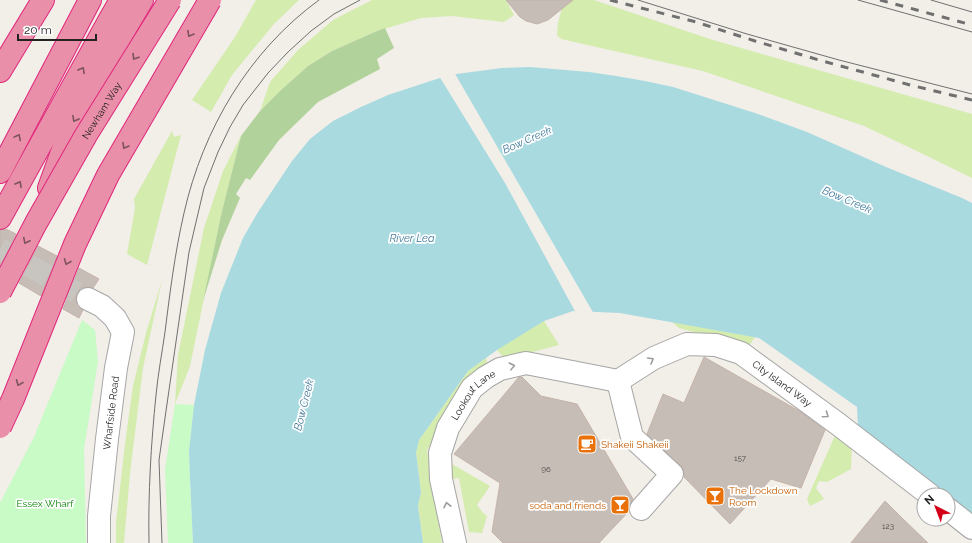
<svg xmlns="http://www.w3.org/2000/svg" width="972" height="543" viewBox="0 0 972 543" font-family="Raleway,sans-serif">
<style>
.grass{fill:#d4ecae}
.forest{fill:#b2d29c}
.park{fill:#c8fbc6}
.water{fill:#a8dae0}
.pier{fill:#f2eee8}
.building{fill:#c7bdb7;stroke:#c4b3aa}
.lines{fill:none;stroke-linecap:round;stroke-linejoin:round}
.street-tunnel{stroke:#c8c5c0;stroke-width:22;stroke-dasharray:22 11;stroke-linecap:butt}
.street-casing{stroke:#a6a6a6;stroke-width:24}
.highway-casing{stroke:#e0257a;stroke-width:24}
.street{stroke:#fff;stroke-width:22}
.highway{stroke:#ea8faa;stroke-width:22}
.tram{stroke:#707070;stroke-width:1}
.rail{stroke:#707070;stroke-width:3;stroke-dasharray:8 8;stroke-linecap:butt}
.highway-bridge-casing{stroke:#e0257a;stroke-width:24;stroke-linecap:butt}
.highway-bridge{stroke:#ea8faa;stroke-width:22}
.oneway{stroke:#7c535f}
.oneway2{stroke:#9c9c9c}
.labels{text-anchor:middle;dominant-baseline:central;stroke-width:3.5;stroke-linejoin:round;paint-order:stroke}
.number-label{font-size:8px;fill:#4b4947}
.street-label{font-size:10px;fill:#222;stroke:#fff}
.food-label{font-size:10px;fill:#c56008;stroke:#fff;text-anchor:start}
.park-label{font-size:10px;fill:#0d8609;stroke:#fff}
.water-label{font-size:11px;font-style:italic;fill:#417a9c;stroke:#fff}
</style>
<rect width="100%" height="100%" fill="#f2eee8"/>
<g class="grass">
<polygon points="256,0 299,0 274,24 232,75 211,112 192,100 235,37"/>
<polygon points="372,0 506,0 514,15 504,22 452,16 421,18 377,31 332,51 308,66 281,90 260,111 270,82 298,50 333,20"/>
<polygon points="564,0 594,0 713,40 972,114 972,178 923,154 864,126 703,71 561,39 557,35 558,23"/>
<polygon points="172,131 174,137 181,135 147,265 127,254 135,208 134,199"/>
<polygon points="241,136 222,211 190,366 175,404 178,355 204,228 223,171"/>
<polygon points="162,280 143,368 130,473 124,543 116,543 116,523 125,444 133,386 146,333"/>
<polygon points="544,321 559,345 505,359 497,350 522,331"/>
<polygon points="672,322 755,337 748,347 679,328"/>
<polygon points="486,358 488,367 468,385 427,450 442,543 423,543 418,506 421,492 416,453 419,440 468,371"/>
<polygon points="837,431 852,441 851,469 827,482 819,481 816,488 824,499 810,506 807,499"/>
<polygon points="445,460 490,486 477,505 483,513 487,516 482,533 469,532 459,478 447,480"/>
</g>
<polygon class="forest" points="385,28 394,48 377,59 380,69 318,102 279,140 250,180 246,178 236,194 240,198 222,240 203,301 222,211 241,136 260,111 281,90 308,66 332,51 377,31"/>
<g class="park">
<polygon points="82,320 95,330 98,362 84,449 86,543 0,543 0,503 34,437"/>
<polygon points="175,404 194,405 189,451 190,478 193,543 168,543 165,470"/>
</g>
<polygon class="water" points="530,67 589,72 616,76 645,81 673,87 755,113 807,132 886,167 962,198 972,203 972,513 950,499 948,497 948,495 945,495 900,461 858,427 857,407 759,338 620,313 573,311 544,321 497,350 468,371 419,440 416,453 421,492 418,506 423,543 193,543 190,478 189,451 194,405 205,350 221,293 243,238 258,212 292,161 310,139 333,121 361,107 388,95 449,75 502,68"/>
<polygon class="pier" points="454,72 594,314 576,313 505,183 439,76"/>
<g class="building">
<polygon points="506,0 573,0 548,20 537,24 526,21 520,17"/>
<polygon points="6,229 16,234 0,265 0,230"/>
<polygon points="38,246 57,256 41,296 19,283"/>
<polygon points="79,268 99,279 93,288 88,287 81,288 77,294 76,299 77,306 83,310 79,318 63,309"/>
<polygon points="704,357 801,412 825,430 801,488 771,479 730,524 684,477 684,471 680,465 647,434 663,394 684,403"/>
<polygon points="519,377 522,377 541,396 577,404 633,499 629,506 629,511 599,543 503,543 492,532 500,483 454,454"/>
<polygon points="885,501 900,516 928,543 851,543"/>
</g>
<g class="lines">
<polyline class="street-tunnel" points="0,249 88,299"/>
<defs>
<g id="street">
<polyline points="88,299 102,306 115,318 123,332 116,368 107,439 99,516 99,543"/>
<path id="s1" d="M618,381L654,358L687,344L716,345L741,353L838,424L930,495"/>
<polyline points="618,381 632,437 672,474 641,509"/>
<polyline points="948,509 972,528"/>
<path id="s2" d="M455,543L441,479L440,453L448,428L472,388L486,377L500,369L526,363L618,381"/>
</g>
<g id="highway">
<polyline points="0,71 43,0"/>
<polyline points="0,172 90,0"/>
<polyline points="49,188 71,127 125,29 142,0"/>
<polyline points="0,218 110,19 121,0"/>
</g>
</defs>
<use href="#street" class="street-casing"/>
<use href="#highway" class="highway-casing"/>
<use href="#street" class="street"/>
<use href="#highway" class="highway"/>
<g class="tram">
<polyline points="638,0 747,34 839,60 972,94"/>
<polyline points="858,0 972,32"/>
<polyline points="931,0 972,12"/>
<path d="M149,543C148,494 151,444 156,395C158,374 162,353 165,332C170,292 175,252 184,213C203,129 249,51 319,0"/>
<polyline points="162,543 159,460 168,397 189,252 204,188 218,152 230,127 243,105 268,73 288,52 311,31 334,14 360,0"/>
</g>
<g class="rail">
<polyline points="610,0 696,22 755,41 819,60 910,85 972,100"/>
<polyline points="880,0 972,25"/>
</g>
<defs>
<g id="highway-bridge">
<path id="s3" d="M0,292L36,223L86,135L170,0"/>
<polyline points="0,427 13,399 75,244 108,175 210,0"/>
</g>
</defs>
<use href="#highway-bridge" class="highway-bridge-casing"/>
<use href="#highway-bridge" class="highway-bridge"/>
</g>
<defs><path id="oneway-chevron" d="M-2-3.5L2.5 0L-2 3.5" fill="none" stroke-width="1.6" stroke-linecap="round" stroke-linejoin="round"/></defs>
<g class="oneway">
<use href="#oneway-chevron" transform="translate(190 34) rotate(120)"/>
<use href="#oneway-chevron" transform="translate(135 57) rotate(122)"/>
<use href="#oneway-chevron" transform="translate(82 70) rotate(-61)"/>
<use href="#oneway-chevron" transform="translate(75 119) rotate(119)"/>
<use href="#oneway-chevron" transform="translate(18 137) rotate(-62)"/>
<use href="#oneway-chevron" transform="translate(125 146) rotate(120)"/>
<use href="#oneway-chevron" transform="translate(19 184) rotate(-61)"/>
<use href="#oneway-chevron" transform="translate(26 241) rotate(117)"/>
<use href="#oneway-chevron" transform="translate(67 262) rotate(112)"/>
<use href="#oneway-chevron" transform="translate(19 383) rotate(112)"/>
</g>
<g class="oneway2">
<use href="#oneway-chevron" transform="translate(651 360) rotate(-30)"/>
<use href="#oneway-chevron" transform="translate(512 366) rotate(-14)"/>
<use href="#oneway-chevron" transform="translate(826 415) rotate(35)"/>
<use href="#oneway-chevron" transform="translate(447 505) rotate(-102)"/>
</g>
<defs>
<symbol id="cafe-square" viewBox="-11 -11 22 22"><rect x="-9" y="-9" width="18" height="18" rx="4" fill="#e8710a" stroke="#fff"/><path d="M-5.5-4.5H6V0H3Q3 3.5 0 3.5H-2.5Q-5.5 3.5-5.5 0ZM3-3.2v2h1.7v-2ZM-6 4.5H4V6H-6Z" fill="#fff"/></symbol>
<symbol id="bar-square" viewBox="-11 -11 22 22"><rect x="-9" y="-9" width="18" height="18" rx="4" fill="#e8710a" stroke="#fff"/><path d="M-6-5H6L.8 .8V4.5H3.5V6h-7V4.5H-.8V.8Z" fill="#fff"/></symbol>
</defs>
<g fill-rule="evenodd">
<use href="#cafe-square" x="576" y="433" width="22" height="22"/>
<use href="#bar-square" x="704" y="485" width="22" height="22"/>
<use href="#bar-square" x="609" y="494" width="22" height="22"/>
</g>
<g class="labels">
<g class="number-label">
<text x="740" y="458">157</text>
<text x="546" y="469">96</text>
<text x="888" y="526">123</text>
</g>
<g class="street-label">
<text stroke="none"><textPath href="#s3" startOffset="208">Newham Way</textPath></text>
<text stroke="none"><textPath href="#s1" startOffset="185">City Island Way</textPath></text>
<text stroke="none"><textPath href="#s2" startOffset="160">Lookout Lane</textPath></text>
<text transform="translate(111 413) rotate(-83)">Wharfside Road</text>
</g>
<g class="food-label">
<text x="601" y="444">Shakeii Shakeii</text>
<text x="729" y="490">The Lockdown<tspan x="729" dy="12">Room</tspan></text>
<text x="606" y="505" text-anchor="end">soda and friends</text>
</g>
<g class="park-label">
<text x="45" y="503">Essex Wharf</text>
</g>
<g class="water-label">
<text transform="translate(527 140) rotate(-24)">Bow Creek</text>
<text transform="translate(847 200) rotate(23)">Bow Creek</text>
<text x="412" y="238">River Lea</text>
<text transform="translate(304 405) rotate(-76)">Bow Creek</text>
</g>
</g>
<g transform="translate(936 507) rotate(318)"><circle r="19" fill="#ffffff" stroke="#a7a7a7"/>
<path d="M0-3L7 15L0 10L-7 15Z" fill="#d30018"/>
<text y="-6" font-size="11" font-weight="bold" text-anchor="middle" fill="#222222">N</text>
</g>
<path d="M18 34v6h78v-6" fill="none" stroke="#222222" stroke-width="2"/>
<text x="24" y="34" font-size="12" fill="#222222" stroke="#ffffff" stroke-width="3" paint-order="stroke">20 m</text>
</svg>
